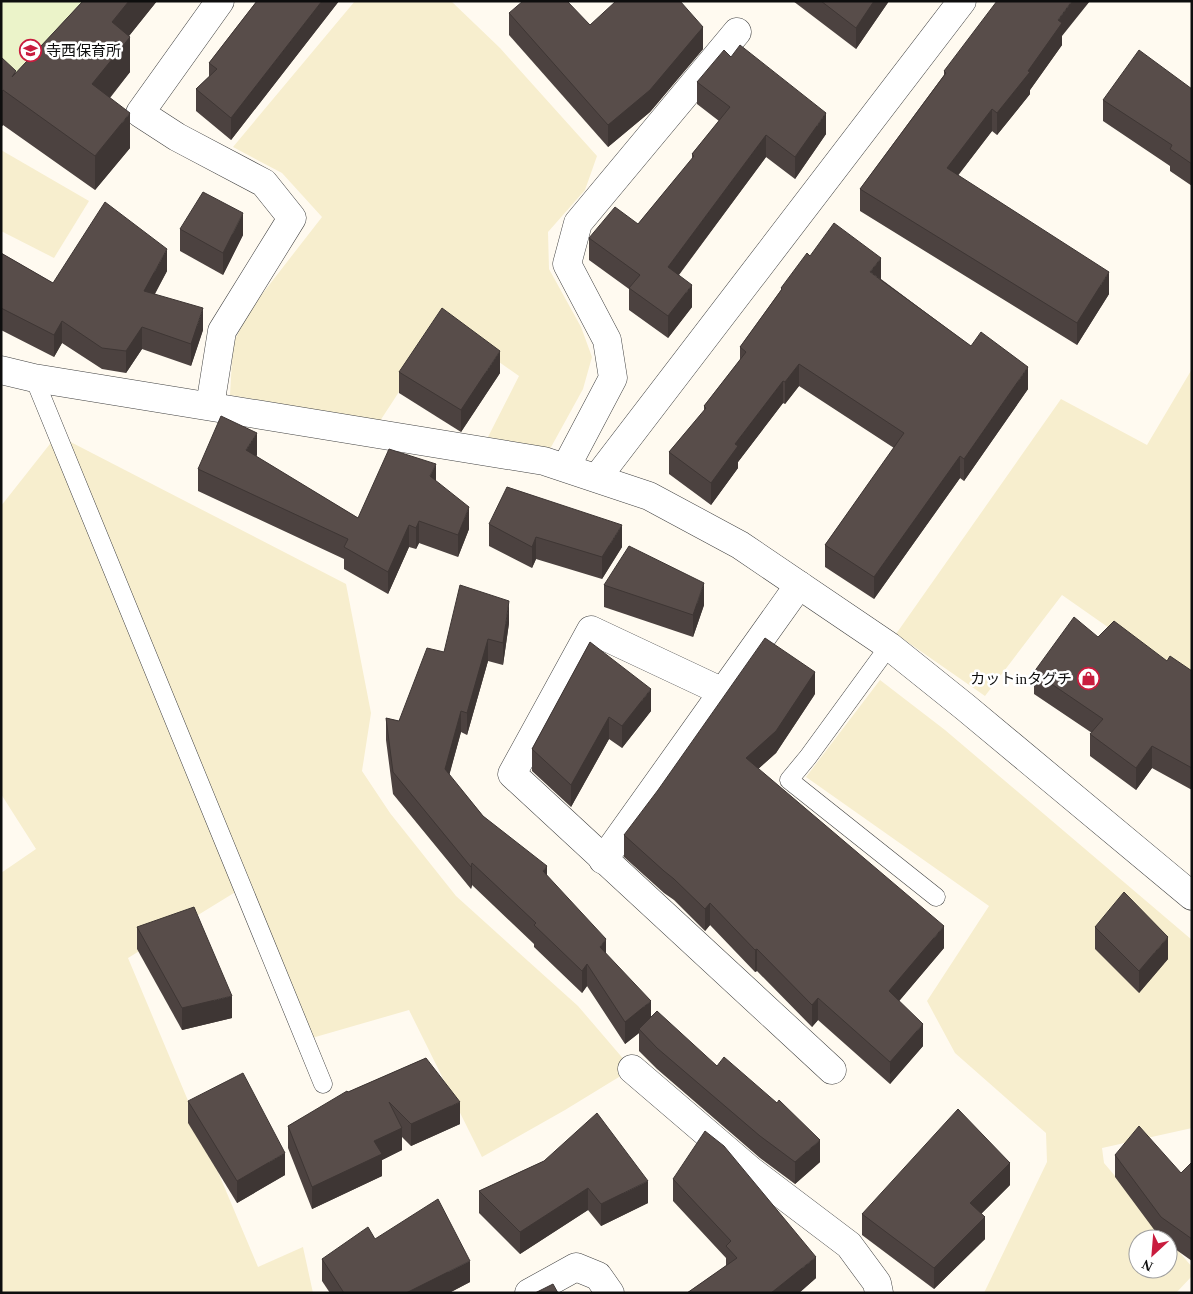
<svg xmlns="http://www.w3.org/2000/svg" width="1193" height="1294" viewBox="0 0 1193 1294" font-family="'Times New Roman','Noto Sans JP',serif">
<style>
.farmland{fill:#f7eece;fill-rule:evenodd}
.pitch{fill:#ebf3c9}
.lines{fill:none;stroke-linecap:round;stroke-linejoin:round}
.lane-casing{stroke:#414141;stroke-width:19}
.street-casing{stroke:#414141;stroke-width:29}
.lane{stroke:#fff;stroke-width:18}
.street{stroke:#fff;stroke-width:28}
.wall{fill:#4c4240}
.shaded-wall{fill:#3e3634}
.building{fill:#584d4a;stroke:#3e3634}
.labels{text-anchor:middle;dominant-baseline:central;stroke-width:5;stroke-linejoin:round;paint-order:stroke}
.poi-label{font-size:15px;fill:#0e0e0e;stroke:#fff;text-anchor:start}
</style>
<rect width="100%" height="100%" fill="#fffaf0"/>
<g class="farmland">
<polygon points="355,1 451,1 500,48 597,156 585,190 548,232 549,269 581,327 592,357 583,389 550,449 488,437 519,376 444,323 380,421 230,395 233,343 252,307 322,217 282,173 233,147"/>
<polygon points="1,150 89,201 54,258 1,231"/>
<polygon points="1192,369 1192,686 1062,595 985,696 896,634 1061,399 1147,445"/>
<polygon points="57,435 346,584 371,713 362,771 390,813 456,896 578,1006 632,1069 565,1110 482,1157 409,1010 305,1040 242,888 128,958 258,1267 303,1247 313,1293 1,1293 1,873 36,849 1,794 1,506"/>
<path d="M880,680L945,730L1192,940V1128L1102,1148L1104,1163L1192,1267V1276L1176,1293H984L1047,1162L1046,1133L955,1053L927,1001L989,906L806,777ZM1138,1239H1168V1269H1138Z"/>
</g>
<polygon class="pitch" points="1,1 93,1 23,101 1,83"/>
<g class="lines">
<defs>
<g id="lane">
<polyline points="34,378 323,1084"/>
<polyline points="889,646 808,757 789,780 936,897"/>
</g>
<g id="street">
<polyline points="1,370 34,378 544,461 649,496 740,545 889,646 965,707 1192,896"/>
<polyline points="210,406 222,331 292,218 264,183 177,137 140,113 220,1"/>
<polyline points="566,467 613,378 607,340 567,264 578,223 737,32"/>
<polyline points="597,478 962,1"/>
<polyline points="723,692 591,630 512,774 832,1070"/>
<polyline points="603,860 799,585"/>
<polyline points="632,1069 750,1170 849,1245 877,1283 879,1293"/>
<polyline points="529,1293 576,1267 598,1276 610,1293"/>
</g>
</defs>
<use href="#lane" class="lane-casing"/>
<use href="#street" class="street-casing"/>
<use href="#lane" class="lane"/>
<use href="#street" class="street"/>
</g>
<g class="wall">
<polygon points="83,1 157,1 129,36 130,72 110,98 130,148 95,190 3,125 1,127 1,57 16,73"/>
<polygon points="257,1 339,1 231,140 196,111 196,89 209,77 209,63"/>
<polygon points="793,1 889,1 856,49"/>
<polygon points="509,13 590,25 703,49 650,112 608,147 509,35"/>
<polygon points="1062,36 1062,45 1030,90 1030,94 997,135 992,131 958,175 1109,294 1077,345 860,211 860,189 944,75 944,71"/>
<polygon points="731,57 826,134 795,179 766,157 679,275 692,307 668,338 629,310 629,289 589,260 589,238 638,224 692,159 692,154 719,121 697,104 697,82"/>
<polygon points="1192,89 1192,186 1170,171 1170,166 1103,121 1103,100"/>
<polygon points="180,229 243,235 223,275 180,251"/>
<polygon points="1,253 53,283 167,271 155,294 203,330 191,366 142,349 126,373 102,369 62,343 54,357 1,330"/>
<polygon points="810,256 881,279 1028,389 964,481 960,478 874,599 825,567 825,545 894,448 799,386 785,404 783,403 738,462 738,468 711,505 669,474 669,452 704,411 704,406 740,360 740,347 781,290 781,288"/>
<polygon points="399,372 500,373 461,432 399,393"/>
<polygon points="257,455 256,457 358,518 436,481 469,529 458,557 419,543 416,549 409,547 388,594 344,569 344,559 198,491 198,469"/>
<polygon points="489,524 622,547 602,579 536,559 532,568 489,546"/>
<polygon points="604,585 704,605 693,637 604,607"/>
<polygon points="509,623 503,665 488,661 467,735 461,732 449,775 483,816 547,876 606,954 651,1017 820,1162 795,1184 760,1158 657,1069 639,1051 639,1033 625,1044 587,986 582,993 534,947 534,944 472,885 471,889 393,794 386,740 386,718 399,721 444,652"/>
<polygon points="1098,637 1167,661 1192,671 1192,790 1152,768 1136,790 1090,756 1090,734 1092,733 1034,694 1034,672"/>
<polygon points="590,642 651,711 622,748 609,739 571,807 532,771 532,749"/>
<polygon points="815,694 776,753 758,769 944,948 899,1001 923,1046 890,1084 818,1020 812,1027 757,971 755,972 710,925 705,931 674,900 664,893 624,857 624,835"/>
<polygon points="137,927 232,1018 182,1030 137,949"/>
<polygon points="1095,927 1168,959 1139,993 1095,949"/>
<polygon points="426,1058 460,1124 411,1146 402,1137 402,1150 382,1160 382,1176 312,1209 288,1148 288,1126 348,1092"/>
<polygon points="188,1101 285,1175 237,1203 188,1123"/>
<polygon points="1115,1155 1181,1173 1192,1162 1192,1261 1168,1244 1168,1239 1161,1239 1115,1177"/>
<polygon points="544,1161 648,1203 601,1226 588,1210 520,1254 479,1213 479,1191"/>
<polygon points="673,1179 816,1278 799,1293 687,1293 726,1266 726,1258 673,1201"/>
<polygon points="1010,1185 981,1214 985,1239 934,1289 862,1235 862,1214"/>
<polygon points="375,1239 470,1282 449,1293 330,1293 322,1281 322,1259"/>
</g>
<g class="shaded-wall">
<polygon points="129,1 157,1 112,57 112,22"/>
<polygon points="322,1 339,1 231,140 231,118"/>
<polygon points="874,1 889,1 856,49 856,28"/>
<polygon points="1072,1 1090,1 1062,36 1062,45 1030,90 1030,94 997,135 997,113 1028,71 1058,20"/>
<polygon points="703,27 703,49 650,112 608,147 608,125"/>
<polygon points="130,37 130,72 92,119 92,84"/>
<polygon points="3,90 3,125 1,127 1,93"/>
<polygon points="992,109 992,131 947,190 947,168"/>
<polygon points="130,113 130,148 95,190 95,156"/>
<polygon points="826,113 826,134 795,179 795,157"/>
<polygon points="766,135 766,157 668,289 668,267"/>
<polygon points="243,213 243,235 223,275 223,253"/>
<polygon points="167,249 167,271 144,313 144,291"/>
<polygon points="881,258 881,280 870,272"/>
<polygon points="1109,272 1109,294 1077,345 1077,323"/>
<polygon points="692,285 692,307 668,338 668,316"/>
<polygon points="203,308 203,330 191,366 191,344"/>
<polygon points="62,321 62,343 54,357 54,335"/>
<polygon points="142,327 142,349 126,373 126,351"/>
<polygon points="500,351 500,373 461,432 461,410"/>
<polygon points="799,364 799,386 785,404 785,382"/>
<polygon points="1028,367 1028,389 964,481 964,459"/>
<polygon points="783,381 783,403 738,462 738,468 711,505 711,483 735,444"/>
<polygon points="257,433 257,455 246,472 246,450"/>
<polygon points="960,456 960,478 874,599 874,577"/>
<polygon points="436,464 436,486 430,476"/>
<polygon points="469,507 469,529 458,557 458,535"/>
<polygon points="419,521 419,543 416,549 416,528"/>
<polygon points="409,525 409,547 388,594 388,572"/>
<polygon points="622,525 622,547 602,579 602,557"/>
<polygon points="536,537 536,559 532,568 532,547"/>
<polygon points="704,583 704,605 693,637 693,615"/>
<polygon points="509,601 509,623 503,665 503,643"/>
<polygon points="488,639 488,661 467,735 467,713"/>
<polygon points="815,672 815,694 776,753 746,780 746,758"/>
<polygon points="651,689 651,711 622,748 622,726"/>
<polygon points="461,711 461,732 445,791 445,769"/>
<polygon points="609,717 609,739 571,807 571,785"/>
<polygon points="1152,746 1152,768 1136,790 1136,768"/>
<polygon points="472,863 472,885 471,889 471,867"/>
<polygon points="547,866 547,888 543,871"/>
<polygon points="710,903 710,925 705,931 705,909"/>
<polygon points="944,926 944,948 889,1013 889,991"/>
<polygon points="1168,937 1168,959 1139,993 1139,971"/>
<polygon points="606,939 606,961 600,947"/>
<polygon points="757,949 757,971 755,972 755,950"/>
<polygon points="587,964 587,986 582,993 582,971"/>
<polygon points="232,996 232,1018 182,1030 182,1008"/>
<polygon points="818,998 818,1020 812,1027 812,1005"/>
<polygon points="651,1001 651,1023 639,1029 639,1033 625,1044 625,1022"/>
<polygon points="923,1024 923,1046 890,1084 890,1062"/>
<polygon points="460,1102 460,1124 411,1146 411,1124"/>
<polygon points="402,1128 402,1150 382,1160 382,1176 312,1209 312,1187 374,1141"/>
<polygon points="820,1140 820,1162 795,1184 795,1162"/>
<polygon points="285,1153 285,1175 237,1203 237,1181"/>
<polygon points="1010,1163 1010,1185 970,1225 970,1203"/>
<polygon points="648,1181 648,1203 601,1226 601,1204"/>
<polygon points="588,1188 588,1210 520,1254 520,1232"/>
<polygon points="985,1217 985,1239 934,1289 934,1268"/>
<polygon points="816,1257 816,1278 799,1293 771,1293"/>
<polygon points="470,1261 470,1282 449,1293 406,1293"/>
</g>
<g class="building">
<polygon points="83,1 129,1 112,22 130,37 92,84 130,113 95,156 3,90 1,93 1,57 16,71 12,77"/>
<polygon points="257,1 322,1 231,118 196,89 217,69 209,63"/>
<polygon points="523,1 567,1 590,25 616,1 680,1 703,27 650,90 608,125 509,13"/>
<polygon points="821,1 874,1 856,28"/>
<polygon points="997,1 1072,1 1058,20 1062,23 1028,71 1030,72 997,113 992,109 947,168 1109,272 1077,323 860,189 946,73 944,71"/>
<polygon points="740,45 826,113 795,157 766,135 668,267 692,285 668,316 629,288 640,275 589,238 615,207 638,224 694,156 692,154 730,107 697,82 724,50 731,57"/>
<polygon points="1139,50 1192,89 1192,164 1170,149 1172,145 1103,100"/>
<polygon points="203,192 243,213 223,253 180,229"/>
<polygon points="105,202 167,249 144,291 203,308 191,344 142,327 126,351 102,348 62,321 54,335 1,308 1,253 53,283"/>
<polygon points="834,223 881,258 870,272 971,346 981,332 1028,367 964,459 960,456 874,577 825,545 904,433 799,364 785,382 783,381 735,444 738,446 711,483 669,452 706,408 704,406 746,352 740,347 782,289 781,288 807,253 810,256"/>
<polygon points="442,308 500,351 461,410 399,372"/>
<polygon points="221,416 257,433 246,450 358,518 389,449 436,464 430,476 469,507 458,535 419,521 416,528 409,525 388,572 344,547 348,539 198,469"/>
<polygon points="507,487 622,525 602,557 536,537 532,547 489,524"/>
<polygon points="629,546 704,583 693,615 604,585"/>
<polygon points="460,585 509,601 503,643 488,639 467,713 461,711 445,769 483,816 547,866 543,871 606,939 600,947 651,1001 625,1022 587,964 582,971 534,925 536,923 472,863 471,867 393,772 386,718 399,721 427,648 444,652"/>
<polygon points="1074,617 1098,637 1114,621 1167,661 1170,656 1192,671 1192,768 1152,746 1136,768 1090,734 1103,719 1034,672"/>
<polygon points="765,638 815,672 776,731 746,758 944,926 889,991 923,1024 890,1062 818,998 812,1005 757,949 755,950 710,903 705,909 674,879 664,871 624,835 658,790"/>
<polygon points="590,642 651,689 622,726 609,717 571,785 532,749"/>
<polygon points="1124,892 1168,937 1139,971 1095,927"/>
<polygon points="194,907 232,996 182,1008 137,927"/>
<polygon points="657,1011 717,1066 724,1057 777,1103 779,1100 820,1140 795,1162 760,1136 657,1048 639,1029"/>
<polygon points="426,1058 460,1102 411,1124 389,1102 402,1128 374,1141 382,1154 312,1187 288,1126 347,1091 348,1092"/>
<polygon points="243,1073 285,1153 237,1181 188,1101"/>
<polygon points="958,1109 1010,1163 970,1203 985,1217 934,1268 862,1214"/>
<polygon points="597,1113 648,1181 601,1204 588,1188 520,1232 479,1191 544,1161"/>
<polygon points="1139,1126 1181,1173 1192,1162 1192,1239 1161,1217 1115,1155"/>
<polygon points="705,1131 724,1146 816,1257 771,1293 687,1293 737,1258 726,1246 731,1241 673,1179"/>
<polygon points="438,1199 470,1261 406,1293 344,1293 322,1259 368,1227 375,1239"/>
<polygon points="553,1284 558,1293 535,1293"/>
</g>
<defs>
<symbol id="school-ring" viewBox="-11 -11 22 22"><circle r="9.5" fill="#fff" stroke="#c91c3e" stroke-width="1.5"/><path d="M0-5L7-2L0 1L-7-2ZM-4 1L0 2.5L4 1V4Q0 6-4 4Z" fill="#c91c3e"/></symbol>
<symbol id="shop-ring" viewBox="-11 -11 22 22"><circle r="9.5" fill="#fff" stroke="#c91c3e" stroke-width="1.5"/><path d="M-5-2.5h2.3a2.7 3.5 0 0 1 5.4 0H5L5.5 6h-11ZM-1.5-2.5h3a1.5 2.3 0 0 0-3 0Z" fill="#c91c3e"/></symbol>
</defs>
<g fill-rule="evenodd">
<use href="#school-ring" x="18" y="38" width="25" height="25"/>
<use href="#shop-ring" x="1076" y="666" width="25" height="25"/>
</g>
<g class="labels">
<g class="poi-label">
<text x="46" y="51">寺西保育所</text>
<text x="1072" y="679" text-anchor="end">カットinタグチ</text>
</g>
</g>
<rect width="1193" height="1294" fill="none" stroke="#0e0e0e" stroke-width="5"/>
<g transform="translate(1153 1254) rotate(206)"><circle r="24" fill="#ffffff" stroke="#9f9f9f"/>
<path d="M0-4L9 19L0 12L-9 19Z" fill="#c91c3e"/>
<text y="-8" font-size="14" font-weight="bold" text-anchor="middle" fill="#0e0e0e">N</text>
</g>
</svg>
